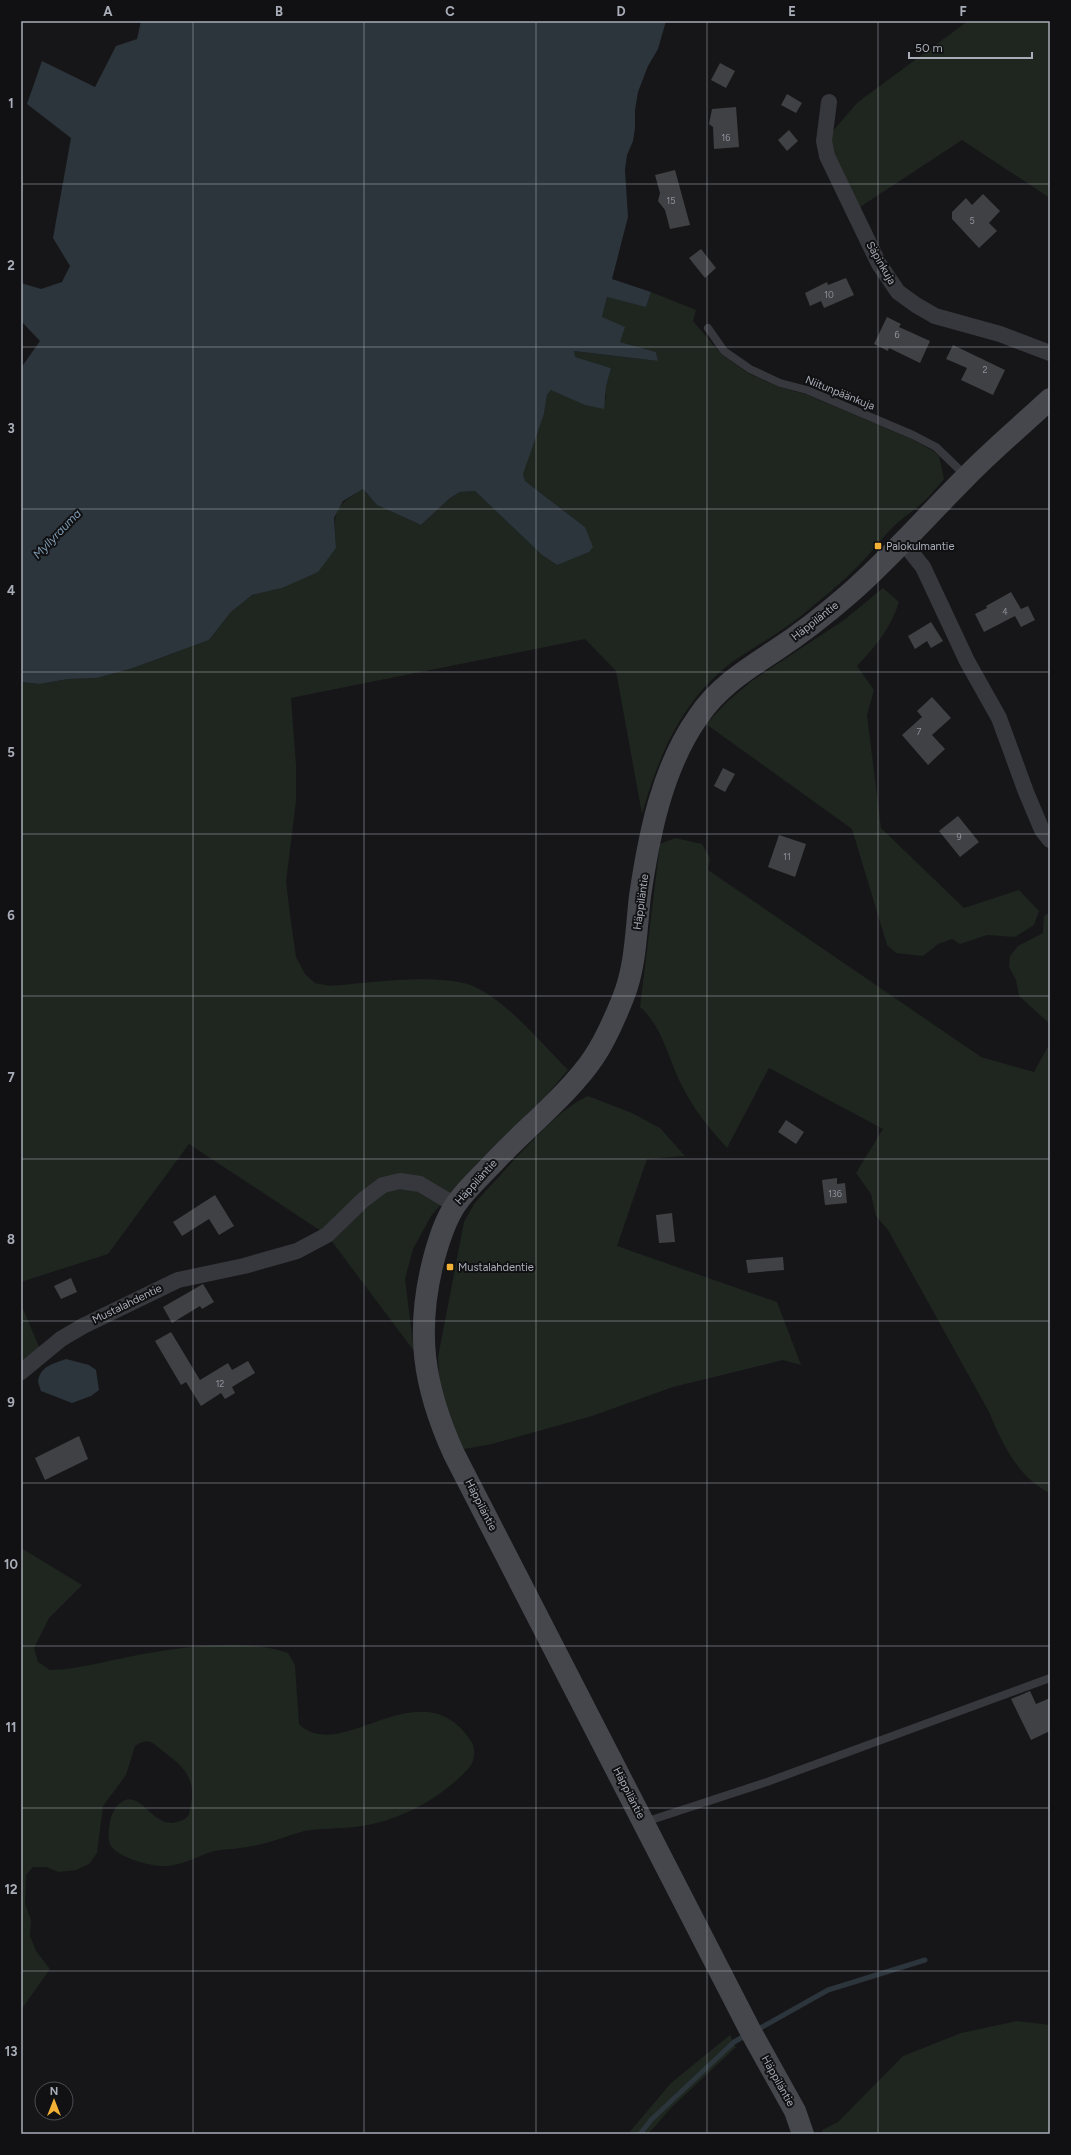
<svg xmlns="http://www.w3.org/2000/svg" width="1071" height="2155" viewBox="0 0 1071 2155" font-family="Figtree,sans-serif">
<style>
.green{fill:#1e261f}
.water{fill:#2c353c}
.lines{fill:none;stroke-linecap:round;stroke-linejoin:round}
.stream{stroke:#2c353c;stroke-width:5}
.building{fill:#404145}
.lane{stroke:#37383d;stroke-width:8}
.street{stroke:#37383d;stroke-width:16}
.secondary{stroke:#45474d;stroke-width:22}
.grid{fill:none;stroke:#a8adb8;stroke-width:1;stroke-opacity:0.55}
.poi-dot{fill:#f2b134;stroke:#111113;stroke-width:1.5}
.labels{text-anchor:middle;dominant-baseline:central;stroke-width:4;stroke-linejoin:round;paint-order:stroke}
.number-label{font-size:9px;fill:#8e929b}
.street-label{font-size:11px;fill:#a8adb8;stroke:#111113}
.poi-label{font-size:11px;fill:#a8adb8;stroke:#111113;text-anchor:start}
.water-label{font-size:12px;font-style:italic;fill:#7f9bb3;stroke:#111113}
.neatline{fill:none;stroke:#a8adb8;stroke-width:1.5}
.grid-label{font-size:13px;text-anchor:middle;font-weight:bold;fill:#a8adb8}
</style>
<rect width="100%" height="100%" fill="#161618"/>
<g class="green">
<polygon points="968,21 1050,21 1050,198 962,140 854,211 824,141 858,102"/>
<path d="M651,292L696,310L693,321L721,354L748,373L779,387L805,394L912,439L933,451L939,456L944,479C937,487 930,496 922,503C912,512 901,519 892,528C880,540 871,553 860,564C842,583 820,600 801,616C781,632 759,644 738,658C684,695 659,754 642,814L616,671L585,639L291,698L296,765V801L286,882L291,922L296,957L305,974L315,983L330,986C367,983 443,972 475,987C508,1002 542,1044 568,1070L545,1097L477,1163L431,1216L413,1249L405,1279L414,1351L327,1235L189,1144L108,1254L21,1282V682L40,684L68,679L97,678L133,668L209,640L231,612L252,595L282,588L336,548C334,513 331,508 363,489L377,505L421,525L450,498L460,492L475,491L542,555L557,565L585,527L525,481L522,474L544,414L547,395L551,390L606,399V387L611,368L574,357V351L658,361L656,352L620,342L602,317L607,297L646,306Z"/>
<path d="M883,588L899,602C891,628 875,647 857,666L874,690L867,715L881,828L964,908L1019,890L1039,911L1034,925L1015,937L987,935L960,944L952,939L938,944L923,956L896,953L887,945L852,829L706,724L728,701L753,680L844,620Z"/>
<path d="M675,838L702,844L710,858L708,870L981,1057L1034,1072L1050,1043V1493C1018,1478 1002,1443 989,1412L888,1230L876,1216L871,1194L856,1173L883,1129L769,1068L727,1148C709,1128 694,1110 682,1086C669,1061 662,1025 640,1007L660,844Z"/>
<polygon points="1050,912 1050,1024 1019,996 1016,980 1009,967 1010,956 1018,946 1043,933 1044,916"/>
<path d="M588,1096L632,1113L660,1128L685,1156L647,1159L617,1246L777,1302L801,1365L783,1360L673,1387L592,1416L492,1444L464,1449L447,1419L440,1388L438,1357L464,1222L474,1204L483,1194C509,1167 555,1110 588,1096Z"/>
<polygon points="21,1304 42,1354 21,1372"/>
<path d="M21,1548L82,1585L49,1618L34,1648L38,1662L50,1670C84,1669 116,1658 149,1653C189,1646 249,1639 288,1653L295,1665L299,1724C341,1766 421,1665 471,1741C476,1748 475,1761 469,1768C439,1800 398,1822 355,1827C339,1829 319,1828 304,1831C287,1836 270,1843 252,1846C239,1849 226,1849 214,1851C203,1854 193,1860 182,1863C177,1864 171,1866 166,1866C152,1867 119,1858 111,1846C107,1839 109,1829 110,1821C112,1813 116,1805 123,1801C142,1791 153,1829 177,1822C181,1821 186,1819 188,1816C190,1813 190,1807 191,1804C196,1778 183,1766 164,1752C160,1749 155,1744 151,1742C145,1740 139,1743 135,1746L126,1775L103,1806L97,1853L89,1864L76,1870L59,1872L46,1867H33L26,1875L25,1904L31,1920L30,1936L36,1951L50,1969L21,2010Z"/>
<polygon points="1017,2021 1050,2025 1050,2134 823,2134 822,2130 838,2122 903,2056 961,2033"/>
<polygon points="730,2035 736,2047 672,2107 648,2134 628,2134 671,2083"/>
</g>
<g class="water">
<polygon points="141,21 666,21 658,49 648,66 638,92 635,110 635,128 633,141 627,155 625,170 628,217 612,279 651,292 646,307 607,297 602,317 625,327 620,342 656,352 658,361 574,351 575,357 611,368 606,387 604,409 585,405 551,390 547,395 544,414 523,474 525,481 585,527 593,547 589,552 557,565 542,555 475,491 460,492 450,498 421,525 377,505 363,489 343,501 334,518 336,548 318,572 282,588 252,595 231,612 209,640 133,668 97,678 68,679 40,684 21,682 21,368 40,341 21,321 21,283 41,289 62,282 70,266 53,238 71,138 27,104 42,61 95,87 116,46 137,39"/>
<path d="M66,1359L89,1365L96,1370L99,1390L91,1396L72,1403L41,1391L38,1382C40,1366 53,1364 66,1359Z"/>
</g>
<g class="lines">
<g class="stream">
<polyline points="755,2031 828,1990 925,1960"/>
<polyline points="640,2134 651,2120 734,2042 746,2035"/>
</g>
</g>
<g class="building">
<polygon points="720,63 735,71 726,88 711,80"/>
<polygon points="787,94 802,103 796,113 781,105"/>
<polygon points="736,107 739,147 714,149 713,127 709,124 712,109"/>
<polygon points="789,130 798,141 787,151 778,140"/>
<polygon points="675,170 690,225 670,229 665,210 658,201 660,193 655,175"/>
<polygon points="983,194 1000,211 989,223 997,231 979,248 952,219 952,212 966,198 972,205"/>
<polygon points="701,249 716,268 705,278 689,258"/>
<polygon points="846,278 854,295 824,308 821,301 810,306 805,293 827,282 828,285"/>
<polygon points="887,317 901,324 899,327 930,341 920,363 889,348 888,351 874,344"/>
<polygon points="953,345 1005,370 993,395 961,380 967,368 946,359"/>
<polygon points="1011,592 1021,609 1028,606 1035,620 1021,627 1015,616 984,632 975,614 987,608 986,606"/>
<polygon points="931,622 943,641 931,648 927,641 915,649 908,636"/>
<polygon points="932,697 951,718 932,735 945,749 928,765 902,735 922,717 917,711"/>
<polygon points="723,768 735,774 725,792 714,786"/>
<polygon points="958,816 979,842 960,857 939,831"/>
<polygon points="779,835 806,844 795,877 768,867"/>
<polygon points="786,1120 804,1132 796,1144 778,1132"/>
<polygon points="837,1178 837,1184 845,1183 847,1203 825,1205 822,1180"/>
<polygon points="215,1195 234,1226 219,1235 209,1219 182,1236 173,1222"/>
<polygon points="672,1213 675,1242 659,1243 656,1215"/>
<polygon points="783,1257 784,1270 748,1273 746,1260"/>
<polygon points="71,1278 77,1292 61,1299 54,1286"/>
<polygon points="203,1284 214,1302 202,1309 200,1306 172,1323 163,1307"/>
<polygon points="171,1332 200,1380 228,1363 232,1370 248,1361 255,1373 232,1387 235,1393 225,1399 221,1393 201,1406 186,1382 181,1385 155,1341"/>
<polygon points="79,1436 88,1459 45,1480 35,1458"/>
<polygon points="1030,1691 1036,1704 1050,1698 1050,1731 1031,1740 1011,1699"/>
</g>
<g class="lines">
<g class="lane">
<polyline points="708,328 724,351 750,369 780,383 807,390 913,435 936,447 966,476"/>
<polyline points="645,1822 767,1782 1050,1678"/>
</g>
<g class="street">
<polyline points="829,102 824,141 827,156 879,264 898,292 916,305 935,316 1000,334 1050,353"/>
<polyline points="903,542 923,567 967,661 999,718 1026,792 1042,830 1050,840"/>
<polyline points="21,1372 61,1339 83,1326 178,1280 244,1266 297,1251 327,1235 363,1200 383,1185 400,1181 420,1184 455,1205"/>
</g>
<path class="secondary" d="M803,2134L795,2111L751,2032L454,1454C423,1386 415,1331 434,1258C439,1240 445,1220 456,1204C467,1188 482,1175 495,1161C526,1128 570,1093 594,1057C606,1039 615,1018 623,998C636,966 636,930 640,896C649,835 662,768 698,717C718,687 747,669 776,650C802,633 826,614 849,594C889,559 926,517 964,479C991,451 1021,426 1050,399"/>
</g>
<path class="grid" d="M193,21V2134M364,21V2134M536,21V2134M707,21V2134M878,21V2134M21,184H1050M21,347H1050M21,509H1050M21,672H1050M21,834H1050M21,996H1050M21,1159H1050M21,1321H1050M21,1483H1050M21,1646H1050M21,1808H1050M21,1971H1050"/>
<g class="poi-dot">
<rect x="874" y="542" width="8" height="8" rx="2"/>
<rect x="446" y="1263" width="8" height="8" rx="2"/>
</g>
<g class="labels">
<g class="number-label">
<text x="726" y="137">16</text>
<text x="671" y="200">15</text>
<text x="972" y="220">5</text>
<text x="829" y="294">10</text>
<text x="897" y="334">6</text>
<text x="985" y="369">2</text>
<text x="1005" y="611">4</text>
<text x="919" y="731">7</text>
<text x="959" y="836">9</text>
<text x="787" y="856">11</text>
<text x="835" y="1193">136</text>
<text x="220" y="1383">12</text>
</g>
<g class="street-label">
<text transform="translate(881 263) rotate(60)">Säpinkuja</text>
<text transform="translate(840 393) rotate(22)">Niitunpäänkuja</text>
<text transform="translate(815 621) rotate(-38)">Häppiläntie</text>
<text transform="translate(641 902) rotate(-82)">Häppiläntie</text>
<text transform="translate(476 1182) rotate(-48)">Häppiläntie</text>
<text transform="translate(127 1304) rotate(-26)">Mustalahdentie</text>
<text transform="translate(481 1505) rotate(63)">Häppiläntie</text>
<text transform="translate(629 1793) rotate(63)">Häppiläntie</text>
<text transform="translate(778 2081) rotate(61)">Häppiläntie</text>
</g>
<g class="poi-label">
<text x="886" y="546">Palokulmantie</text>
<text x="458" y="1267">Mustalahdentie</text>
</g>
<g class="water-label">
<text transform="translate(57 534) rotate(-46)">Myllyrauma</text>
</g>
</g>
<rect width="1071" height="2155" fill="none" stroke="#111113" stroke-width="44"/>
<g transform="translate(54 2101)"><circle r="19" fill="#111113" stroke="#4d4f55"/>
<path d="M0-3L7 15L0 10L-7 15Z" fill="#f2b134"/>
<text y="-6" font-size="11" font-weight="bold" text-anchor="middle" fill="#a8adb8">N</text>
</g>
<path d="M909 52v6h123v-6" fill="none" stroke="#a8adb8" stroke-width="2"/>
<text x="915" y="52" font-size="12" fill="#a8adb8" stroke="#111113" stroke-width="3" paint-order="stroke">50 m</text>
<rect x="22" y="22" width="1027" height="2111" class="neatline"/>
<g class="grid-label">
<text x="108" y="16">A</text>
<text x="279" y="16">B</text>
<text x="450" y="16">C</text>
<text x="621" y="16">D</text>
<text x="792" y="16">E</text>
<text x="963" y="16">F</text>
<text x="11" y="108">1</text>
<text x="11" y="270">2</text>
<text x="11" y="433">3</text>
<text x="11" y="595">4</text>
<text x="11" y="757">5</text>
<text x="11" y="920">6</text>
<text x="11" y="1082">7</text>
<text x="11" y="1244">8</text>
<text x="11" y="1407">9</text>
<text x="11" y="1569">10</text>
<text x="11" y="1732">11</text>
<text x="11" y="1894">12</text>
<text x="11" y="2056">13</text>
</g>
</svg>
